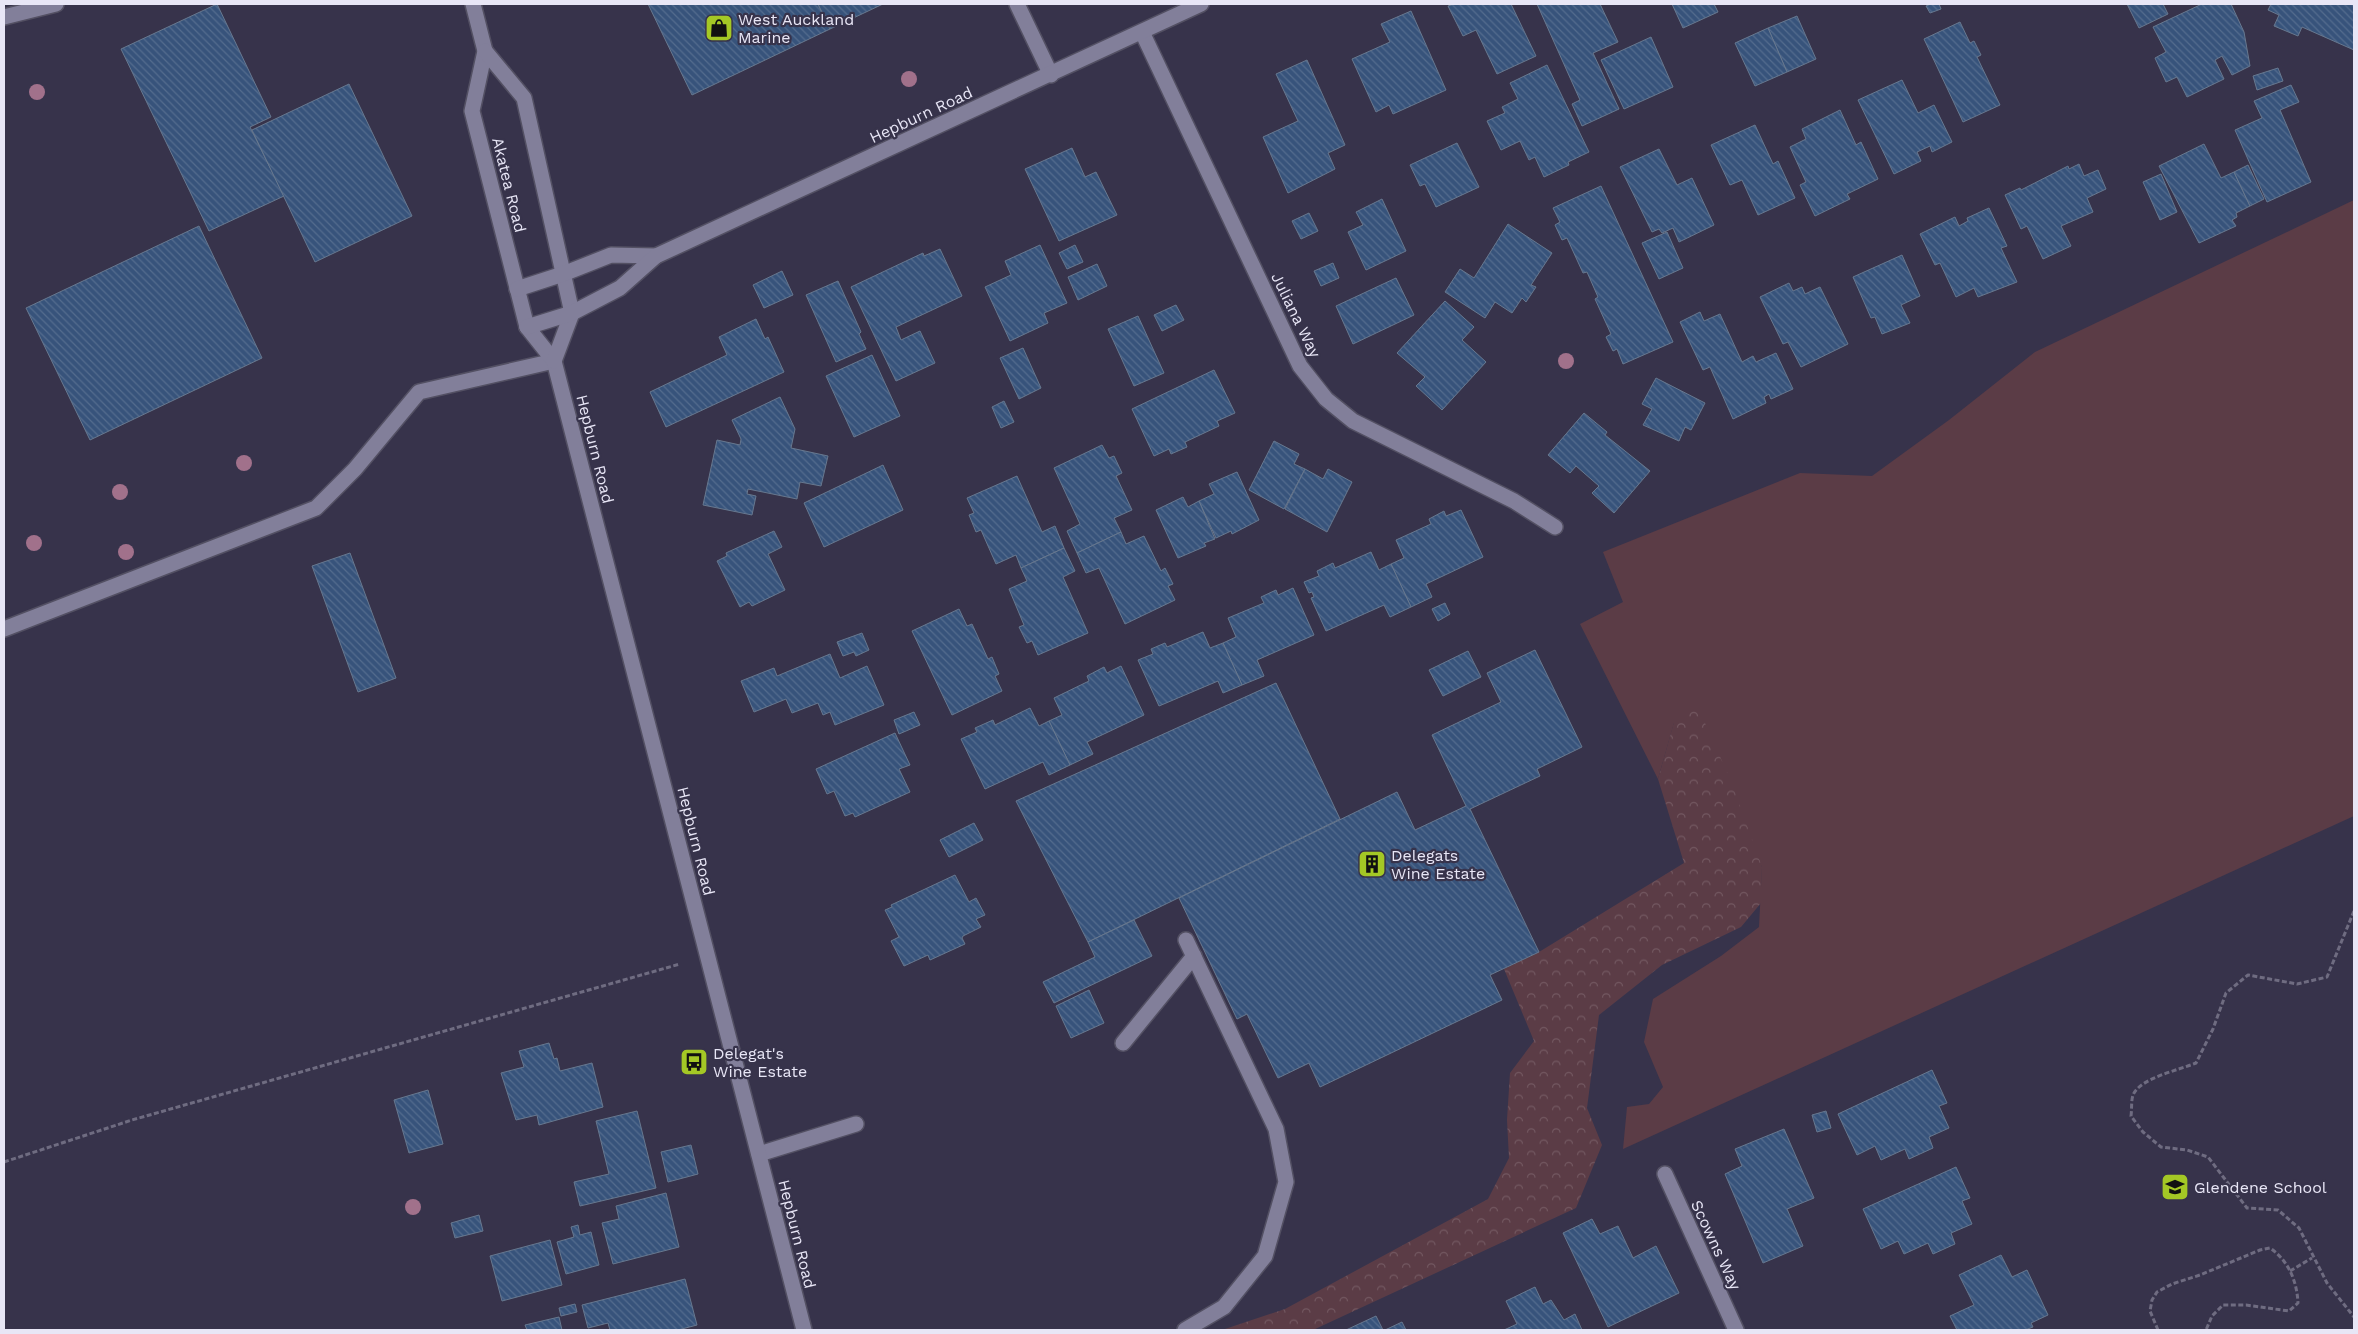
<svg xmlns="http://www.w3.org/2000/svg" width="2358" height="1334" viewBox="0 0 2358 1334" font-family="'Work Sans',sans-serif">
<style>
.grass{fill:#5b3c46}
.forest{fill:url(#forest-crowns)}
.building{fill:url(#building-back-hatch);stroke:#67788f}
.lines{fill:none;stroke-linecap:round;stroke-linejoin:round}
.service-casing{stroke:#535063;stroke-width:18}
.minor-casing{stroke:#535063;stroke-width:18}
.tertiary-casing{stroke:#535063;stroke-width:18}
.secondary-casing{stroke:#535063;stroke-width:18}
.path{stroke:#6f6c81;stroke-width:3;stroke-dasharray:5 2.5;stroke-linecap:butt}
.service{stroke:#827f9a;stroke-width:15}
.minor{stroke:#827f9a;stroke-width:15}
.tertiary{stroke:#827f9a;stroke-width:15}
.secondary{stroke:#827f9a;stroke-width:15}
.tree{fill:#a1718b}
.labels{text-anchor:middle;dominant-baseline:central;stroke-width:4.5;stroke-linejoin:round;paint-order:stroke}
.poi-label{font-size:16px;fill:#e8e6f6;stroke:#37334b;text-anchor:start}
.street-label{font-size:16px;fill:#e8e6f6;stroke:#37334b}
</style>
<defs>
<pattern id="forest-crowns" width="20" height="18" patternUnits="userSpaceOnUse" patternTransform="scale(1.25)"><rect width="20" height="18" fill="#5b3c46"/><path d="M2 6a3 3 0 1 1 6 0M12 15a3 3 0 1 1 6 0" fill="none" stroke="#735861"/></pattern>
<pattern id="building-back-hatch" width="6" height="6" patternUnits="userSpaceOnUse" patternTransform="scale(1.25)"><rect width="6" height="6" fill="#37537b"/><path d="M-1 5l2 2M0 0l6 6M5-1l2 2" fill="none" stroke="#546c8e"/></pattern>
</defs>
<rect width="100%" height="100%" fill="#37334b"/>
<polygon class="grass" points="2354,200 2354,816 1623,1149 1627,1107 1649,1104 1663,1087 1644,1042 1653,999 1721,956 1759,927 1762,867 1674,723 1658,779 1580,624 1623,602 1603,552 1800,473 1872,476 1949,420 2035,352"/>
<polygon class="forest" points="1697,705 1731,781 1762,867 1761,903 1741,927 1662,965 1599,1015 1587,1108 1602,1145 1576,1208 1313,1330 1222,1330 1285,1309 1488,1199 1509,1158 1507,1120 1510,1073 1534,1041 1504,969 1539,952 1684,863 1658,779 1674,722"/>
<g class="building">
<polygon points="217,4 271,117 250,127 284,196 209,231 121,49"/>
<polygon points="648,4 818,4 830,29 692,95"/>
<polygon points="818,4 883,4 830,29"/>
<polygon points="1454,4 1511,4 1536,56 1497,74 1476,30 1463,36 1448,6"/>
<polygon points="1537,4 1600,4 1618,42 1593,53 1619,109 1582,126 1572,104 1580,100"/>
<polygon points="1672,4 1714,4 1718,12 1683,28"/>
<polygon points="1931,4 1939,4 1941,9 1930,13 1926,6"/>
<polygon points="2127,4 2163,4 2168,14 2139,28"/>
<polygon points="2202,4 2231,4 2244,32 2250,66 2232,75 2222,56 2215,60 2224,79 2187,97 2177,77 2166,82 2155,58 2166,52 2153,27"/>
<polygon points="2271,4 2354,4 2354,50 2302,27 2298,36 2274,26 2279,15 2268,10"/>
<polygon points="1411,11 1446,90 1393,114 1389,105 1376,112 1352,59 1390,42 1381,24"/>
<polygon points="1797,16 1816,59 1787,72 1768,28"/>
<polygon points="1960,22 1970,43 1974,41 1981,55 1977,57 2000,105 1963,122 1924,39"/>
<polygon points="1768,28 1787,72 1755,86 1735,43"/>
<polygon points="1651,37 1673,87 1624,109 1601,60"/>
<polygon points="1307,60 1345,145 1328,153 1335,169 1288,193 1263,137 1298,121 1276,74"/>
<polygon points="1547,65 1589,152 1568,162 1569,165 1544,177 1535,157 1529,160 1520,141 1501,150 1487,121 1505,113 1502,107 1518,99 1510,83"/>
<polygon points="2278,68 2283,81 2257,90 2253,76"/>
<polygon points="1902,80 1918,113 1934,105 1952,142 1932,152 1930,146 1917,152 1921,161 1894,174 1858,100"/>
<polygon points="349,84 412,216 315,262 252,130"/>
<polygon points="2291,85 2299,102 2280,110 2311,182 2267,202 2235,130 2262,118 2254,101"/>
<polygon points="1840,110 1856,145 1861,142 1878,179 1847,194 1850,199 1815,216 1800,185 1806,182 1790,147 1806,139 1802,129"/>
<polygon points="1755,125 1773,164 1778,161 1795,198 1758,215 1742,180 1730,185 1711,145"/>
<polygon points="1457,143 1479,187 1436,207 1425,184 1420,186 1410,165"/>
<polygon points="2204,144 2221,178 2234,172 2250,206 2236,213 2237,217 2232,220 2236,226 2199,243 2159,166"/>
<polygon points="1072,148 1085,177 1096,172 1117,215 1059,241 1025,169"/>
<polygon points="1659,149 1677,185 1692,178 1714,225 1679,242 1673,228 1662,233 1659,229 1652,232 1620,167"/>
<polygon points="2079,164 2084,176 2098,170 2106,189 2087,198 2093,212 2061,226 2071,246 2043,259 2027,226 2021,229 2005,195 2020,188 2021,190 2068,166 2069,169"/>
<polygon points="2248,165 2264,199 2250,206 2234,172"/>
<polygon points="2161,174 2177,212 2160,220 2143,182"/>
<polygon points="1601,186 1673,342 1623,364 1617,349 1613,351 1606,337 1611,334 1595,299 1598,297 1587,272 1583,273 1567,238 1562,240 1555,225 1560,222 1553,208"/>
<polygon points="1382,199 1406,251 1366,270 1348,232 1363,225 1356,212"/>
<polygon points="1989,208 2007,246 2001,248 2017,282 1978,297 1974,288 1956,297 1940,263 1935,265 1920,234 1955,217 1959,226 1968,221 1967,218"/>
<polygon points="1309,213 1318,231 1301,239 1292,221"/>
<polygon points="1508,224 1552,253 1531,285 1536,287 1526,302 1522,298 1512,313 1495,302 1485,318 1445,292 1460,269 1474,278"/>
<polygon points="199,226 262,358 90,440 26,308"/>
<polygon points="1667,232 1683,268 1659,279 1642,243"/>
<polygon points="1040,245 1067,303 1044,313 1048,323 1010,341 985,287 1011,275 1005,261"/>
<polygon points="1075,245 1083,262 1067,269 1059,253"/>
<polygon points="940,249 962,296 896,327 901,340 920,331 935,363 896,381 851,287 923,253 924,256"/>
<polygon points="1902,255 1920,296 1901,305 1910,323 1882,334 1875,317 1871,318 1853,277"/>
<polygon points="1333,263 1339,278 1321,286 1314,271"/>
<polygon points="1097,264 1107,286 1078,300 1068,277"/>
<polygon points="782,271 793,295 764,308 753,285"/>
<polygon points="1396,278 1414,315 1353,344 1336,306"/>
<polygon points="838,281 861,332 859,334 866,349 836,362 806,295"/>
<polygon points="1789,283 1793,291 1802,287 1805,294 1820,287 1848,344 1801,367 1788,342 1783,344 1760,297"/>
<polygon points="1445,301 1474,327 1462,340 1486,362 1442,410 1416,386 1425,377 1397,353"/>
<polygon points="1176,305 1184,320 1162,331 1154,315"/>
<polygon points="1700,312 1704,321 1720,314 1742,362 1753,356 1756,362 1776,353 1793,389 1771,399 1769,394 1764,397 1766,403 1733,419 1710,367 1703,370 1680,322"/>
<polygon points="1138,316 1164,373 1134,386 1108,329"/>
<polygon points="756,319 765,339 768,337 784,372 666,427 650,392 727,355 719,337"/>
<polygon points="1023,348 1041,388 1019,399 1000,358"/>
<polygon points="872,355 900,416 854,437 826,376"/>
<polygon points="1214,370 1235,413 1217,421 1219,426 1185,442 1187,447 1171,454 1169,449 1154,456 1132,409"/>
<polygon points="1656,378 1705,403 1691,430 1685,427 1679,441 1643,425 1652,409 1642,404"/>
<polygon points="780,397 795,429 791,448 828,456 821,486 800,482 797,499 748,489 747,494 756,496 752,515 703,505 717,440 740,445 741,439 732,420"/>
<polygon points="1004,401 1014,422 1001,428 992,407"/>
<polygon points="1584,413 1607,432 1605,435 1650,471 1614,513 1592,493 1599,486 1576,466 1570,473 1548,455"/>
<polygon points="1274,441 1299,454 1294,464 1305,469 1284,509 1249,490"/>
<polygon points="1102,445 1109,458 1114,456 1122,473 1116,476 1132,510 1114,518 1121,532 1077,553 1067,531 1080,524 1054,468"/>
<polygon points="883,465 903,510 824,547 804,503"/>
<polygon points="1305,469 1323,479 1328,469 1352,482 1327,532 1285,509"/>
<polygon points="1237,472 1259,520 1232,534 1231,531 1216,538 1199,501 1214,494 1209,484"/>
<polygon points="1017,476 1042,532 1055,526 1064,548 1021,568 1016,555 996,564 981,530 976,532 969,515 974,513 967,498"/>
<polygon points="1183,497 1188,507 1199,501 1215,539 1204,543 1206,546 1178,558 1156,510"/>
<polygon points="1461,510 1483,557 1426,584 1432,597 1411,607 1391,564 1404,558 1396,540 1431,524 1429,519 1444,511 1446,516"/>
<polygon points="774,531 782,547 768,554 785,590 752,606 749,602 740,607 717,561 727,556 726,553 728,552"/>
<polygon points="1121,532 1126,544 1144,536 1161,571 1165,568 1173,584 1168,586 1175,600 1125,624 1099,568 1086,573 1077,553"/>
<polygon points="1064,548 1075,571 1063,577 1088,633 1038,655 1032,641 1027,643 1019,627 1024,625 1009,589 1027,581 1021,568"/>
<polygon points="1371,552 1379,570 1391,564 1411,607 1390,617 1384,605 1326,631 1311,598 1314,597 1312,592 1309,593 1304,582 1319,576 1317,571 1333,563 1335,568"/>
<polygon points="350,553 396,678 358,692 312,566"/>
<polygon points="1293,588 1314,635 1257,660 1264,676 1242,685 1223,643 1236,637 1228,618 1264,603 1261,597 1276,590 1278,595"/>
<polygon points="1445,603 1450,614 1438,621 1432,609"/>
<polygon points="959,609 967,626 972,624 988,659 992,657 999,674 995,676 1002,691 952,715 912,631"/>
<polygon points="1203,632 1210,648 1223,643 1242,685 1223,693 1218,681 1159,706 1138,660 1153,654 1151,649 1165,643 1167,647"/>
<polygon points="862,633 869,650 856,656 854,652 843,656 837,642"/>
<polygon points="1535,650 1582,747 1537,769 1540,776 1470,809 1539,952 1490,975 1502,1000 1320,1087 1309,1063 1278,1078 1247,1014 1237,1019 1179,898 1397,792 1415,830 1466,806 1432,735 1501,702 1487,673"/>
<polygon points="1468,651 1481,677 1443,696 1429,670"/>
<polygon points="830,654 840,678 867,666 884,705 835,725 830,712 823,715 818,703 792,713 786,699 754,712 741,681 774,668 777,676"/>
<polygon points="1121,666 1144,715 1087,742 1093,754 1070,765 1049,721 1062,715 1054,698 1089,681 1087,676 1104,667 1107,673"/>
<polygon points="1276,683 1340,819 1088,942 1016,801"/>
<polygon points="1030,708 1039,726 1049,721 1070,765 1049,775 1043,762 985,789 961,739 977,732 975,728 993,720 995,725"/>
<polygon points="914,712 920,725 899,734 894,720"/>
<polygon points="895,733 910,765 899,769 910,792 855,817 853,813 845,816 834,791 827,794 816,769"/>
<polygon points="974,823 983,840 949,857 940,840"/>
<polygon points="955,875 969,902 976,898 985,915 976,919 981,927 963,936 962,938 965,944 930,960 928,955 904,966 891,941 899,937 885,910 892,907 891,905"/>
<polygon points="1134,920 1152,956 1054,1003 1043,982 1095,957 1088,942"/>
<polygon points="1089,990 1104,1023 1071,1038 1056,1006"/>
<polygon points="549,1043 554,1059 557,1058 560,1071 592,1063 603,1107 539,1125 537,1115 516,1120 501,1073 524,1067 519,1051"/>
<polygon points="1932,1070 1947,1103 1939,1106 1949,1128 1929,1137 1933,1148 1909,1159 1905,1149 1881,1160 1875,1146 1857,1155 1838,1114"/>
<polygon points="428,1090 443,1144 409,1153 394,1100"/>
<polygon points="637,1111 656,1188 580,1206 574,1182 609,1174 596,1121"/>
<polygon points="1826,1111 1831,1128 1817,1132 1812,1115"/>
<polygon points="1784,1129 1814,1198 1787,1209 1803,1246 1763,1263 1725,1174 1742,1166 1735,1149"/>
<polygon points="691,1145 698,1174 668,1182 661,1152"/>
<polygon points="1956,1167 1970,1198 1962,1201 1972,1224 1951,1233 1955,1244 1933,1254 1928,1243 1904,1254 1898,1241 1881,1249 1863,1209"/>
<polygon points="666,1193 679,1247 613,1264 602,1223 619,1219 616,1206"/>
<polygon points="479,1215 483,1231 455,1238 451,1223"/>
<polygon points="1592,1219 1600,1234 1618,1226 1633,1258 1656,1246 1679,1293 1608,1327 1563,1233"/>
<polygon points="578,1225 580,1235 591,1232 599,1265 566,1274 557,1242 574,1237 571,1227"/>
<polygon points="550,1240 562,1285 502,1301 490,1256"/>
<polygon points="2001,1255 2012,1277 2027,1270 2048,1315 2031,1323 2033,1327 2025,1330 1957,1330 1950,1316 1974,1305 1959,1275"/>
<polygon points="685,1279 697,1325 678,1330 610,1330 608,1323 588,1328 582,1305"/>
<polygon points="1535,1287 1543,1304 1551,1300 1564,1320 1575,1314 1582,1330 1504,1330 1517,1324 1506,1301"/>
<polygon points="575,1304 577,1312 561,1316 559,1308"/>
<polygon points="1376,1316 1383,1330 1346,1330"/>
<polygon points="559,1317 562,1330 527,1330 525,1325"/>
<polygon points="1402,1322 1406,1330 1385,1330"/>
</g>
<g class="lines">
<defs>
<g id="service">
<polyline points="1017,4 1051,75"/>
<polyline points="4,629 316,508 355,469 419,392 554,361"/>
<polyline points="1123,1043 1194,956"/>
<polyline points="759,1154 856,1124"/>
<polyline points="1185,1330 1224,1307 1265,1256 1286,1182 1276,1129 1186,940"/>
</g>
<g id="minor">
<polyline points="4,17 56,4"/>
<polyline points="1142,32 1300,366 1326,399 1353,421 1514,501 1555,527"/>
<polyline points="527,327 554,361 804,1330"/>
<polyline points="554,361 572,313"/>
<polyline points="1665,1174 1736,1330"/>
</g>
<g id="tertiary">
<polyline points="473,4 485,51 472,111 527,327"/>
<polyline points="485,51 524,98 572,313"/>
</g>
<g id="secondary">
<polyline points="517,289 563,274 611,255 656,256"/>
<polyline points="527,327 572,313 620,288 656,256 1201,4"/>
</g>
</defs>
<use href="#service" class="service-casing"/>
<use href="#minor" class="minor-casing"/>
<use href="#tertiary" class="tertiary-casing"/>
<use href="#secondary" class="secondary-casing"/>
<g class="path">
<path d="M2354,911L2327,977L2297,984L2248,975L2226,993L2213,1029L2196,1063C2179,1070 2140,1078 2133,1095C2131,1101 2132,1109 2131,1116L2143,1132L2161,1147L2187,1150L2208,1157L2247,1208L2278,1210L2299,1228L2327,1283L2354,1317"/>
<polyline points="4,1162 132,1120 680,964"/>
<polyline points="2290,1271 2312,1258"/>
<path d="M2158,1330L2150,1311L2152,1300L2157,1292L2172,1284L2200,1275L2260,1250L2270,1248C2289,1261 2297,1282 2298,1303L2289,1311L2246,1305H2223L2212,1316L2206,1330"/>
</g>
<use href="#service" class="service"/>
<use href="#minor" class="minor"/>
<use href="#tertiary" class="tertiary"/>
<use href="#secondary" class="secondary"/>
</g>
<g class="tree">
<circle cx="909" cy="79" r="8"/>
<circle cx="37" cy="92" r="8"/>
<circle cx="1566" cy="361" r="8"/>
<circle cx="244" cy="463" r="8"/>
<circle cx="120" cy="492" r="8"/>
<circle cx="34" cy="543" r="8"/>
<circle cx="126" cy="552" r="8"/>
<circle cx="413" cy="1207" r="8"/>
</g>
<defs>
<symbol id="shop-square" viewBox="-11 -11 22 22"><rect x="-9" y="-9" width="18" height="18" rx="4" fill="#a4c825" stroke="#37334b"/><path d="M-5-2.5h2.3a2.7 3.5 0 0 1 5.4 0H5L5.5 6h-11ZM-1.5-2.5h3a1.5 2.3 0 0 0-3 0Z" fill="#111"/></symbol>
<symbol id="building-square" viewBox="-11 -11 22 22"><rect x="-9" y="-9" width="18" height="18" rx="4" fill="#a4c825" stroke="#37334b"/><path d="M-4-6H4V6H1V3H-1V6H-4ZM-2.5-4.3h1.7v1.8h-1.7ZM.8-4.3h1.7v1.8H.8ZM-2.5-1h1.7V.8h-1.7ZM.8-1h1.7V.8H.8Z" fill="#111"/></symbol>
<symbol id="bus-square" viewBox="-11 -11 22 22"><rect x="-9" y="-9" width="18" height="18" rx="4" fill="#a4c825" stroke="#37334b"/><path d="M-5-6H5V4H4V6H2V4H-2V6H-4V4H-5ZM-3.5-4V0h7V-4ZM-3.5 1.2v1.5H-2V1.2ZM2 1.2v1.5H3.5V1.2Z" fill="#111"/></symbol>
<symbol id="school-square" viewBox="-11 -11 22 22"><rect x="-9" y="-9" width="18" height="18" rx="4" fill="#a4c825" stroke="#37334b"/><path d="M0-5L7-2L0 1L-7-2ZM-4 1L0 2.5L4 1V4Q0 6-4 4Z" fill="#111"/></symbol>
</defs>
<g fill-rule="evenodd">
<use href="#shop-square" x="703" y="12" width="32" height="32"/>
<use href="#building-square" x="1356" y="848" width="32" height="32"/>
<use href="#bus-square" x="678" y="1046" width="32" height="32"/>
<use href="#school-square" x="2159" y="1171" width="32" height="32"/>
</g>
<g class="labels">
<g class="poi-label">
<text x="738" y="19">West Auckland<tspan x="738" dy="18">Marine</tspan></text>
<text x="1391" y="855">Delegats<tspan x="1391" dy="18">Wine Estate</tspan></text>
<text x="713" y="1053">Delegat's<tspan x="713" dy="18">Wine Estate</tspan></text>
<text x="2194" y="1187">Glendene School</text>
</g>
<g class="street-label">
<text transform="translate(921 115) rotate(-25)">Hepburn Road</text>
<text transform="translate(509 185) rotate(76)">Akatea Road</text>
<text transform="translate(1296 315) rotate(64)">Juliana Way</text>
<text transform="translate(595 449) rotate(76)">Hepburn Road</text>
<text transform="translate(696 841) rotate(76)">Hepburn Road</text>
<text transform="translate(797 1234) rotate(76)">Hepburn Road</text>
<text transform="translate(1716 1245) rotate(65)">Scowns Way</text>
</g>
</g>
<rect width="2358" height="1334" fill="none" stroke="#e8e6f6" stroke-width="10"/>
</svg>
